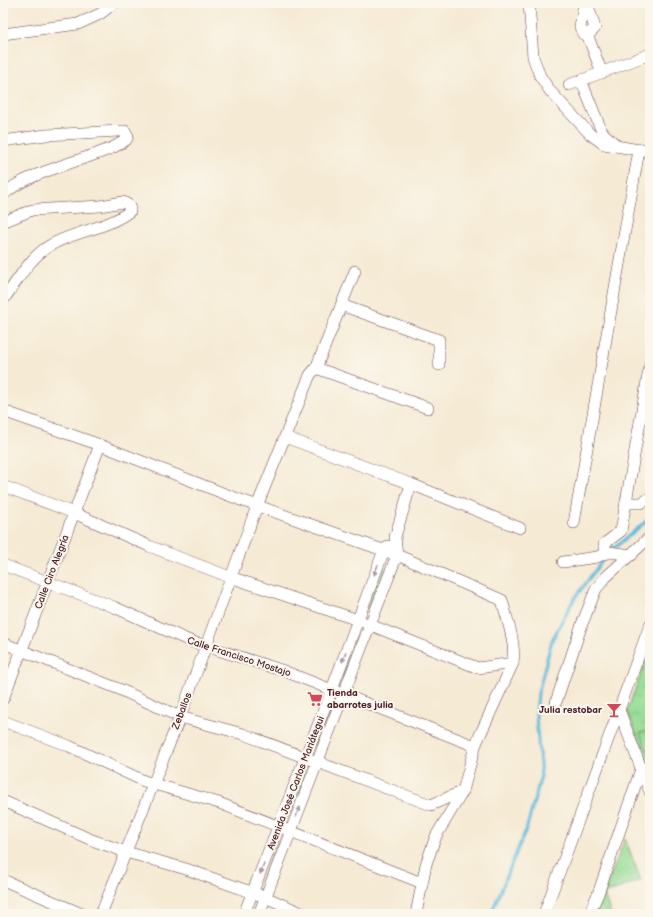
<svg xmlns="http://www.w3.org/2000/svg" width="653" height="917" viewBox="0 0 653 917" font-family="'Balsamiq Sans',sans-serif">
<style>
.grass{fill:url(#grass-dots);stroke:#707e61}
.park{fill:url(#park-crowns);stroke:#707e61}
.garden{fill:#96dd97;stroke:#707e61}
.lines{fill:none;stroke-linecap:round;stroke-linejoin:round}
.stream{stroke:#5fb9dd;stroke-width:3}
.minor-casing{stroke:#643d44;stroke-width:12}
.minor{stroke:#fff;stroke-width:11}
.oneway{fill:#ae9aa0}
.labels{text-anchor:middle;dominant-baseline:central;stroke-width:4;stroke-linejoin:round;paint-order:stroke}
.street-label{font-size:10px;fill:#4a1f2b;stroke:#fbf7ec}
.poi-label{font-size:10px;font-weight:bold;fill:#4a1f2b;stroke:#fbf7ec;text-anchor:start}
</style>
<defs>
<pattern id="grass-dots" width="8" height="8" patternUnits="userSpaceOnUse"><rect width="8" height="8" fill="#96dd97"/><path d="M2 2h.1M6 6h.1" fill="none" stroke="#83bd82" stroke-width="1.8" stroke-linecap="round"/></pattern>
<pattern id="park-crowns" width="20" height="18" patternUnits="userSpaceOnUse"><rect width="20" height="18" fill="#96dd97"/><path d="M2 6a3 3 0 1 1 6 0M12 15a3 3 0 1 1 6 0" fill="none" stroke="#83bd82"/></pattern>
</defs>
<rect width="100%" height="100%" fill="#fbf7ec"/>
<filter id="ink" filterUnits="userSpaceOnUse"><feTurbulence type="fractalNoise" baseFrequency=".025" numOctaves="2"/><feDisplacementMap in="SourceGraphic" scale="8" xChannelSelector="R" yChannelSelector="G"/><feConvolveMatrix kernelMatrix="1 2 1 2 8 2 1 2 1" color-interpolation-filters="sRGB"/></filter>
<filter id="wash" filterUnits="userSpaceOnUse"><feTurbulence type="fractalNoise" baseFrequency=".012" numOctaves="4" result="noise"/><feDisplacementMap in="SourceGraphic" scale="16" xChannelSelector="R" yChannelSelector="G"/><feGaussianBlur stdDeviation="0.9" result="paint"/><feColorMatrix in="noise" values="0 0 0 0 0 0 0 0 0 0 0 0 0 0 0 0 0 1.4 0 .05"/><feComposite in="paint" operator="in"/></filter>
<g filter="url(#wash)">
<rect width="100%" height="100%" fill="#f5ead4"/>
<g class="grass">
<polygon points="382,567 386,569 371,609 367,607"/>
<polygon points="356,635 360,637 345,677 341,676"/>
<polygon points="330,705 334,706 318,746 314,745"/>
<polygon points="303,774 307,775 292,814 288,813"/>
<polygon points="625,838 641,880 604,894 611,914 594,914 604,894"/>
<polygon points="277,841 281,842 266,882 262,880"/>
</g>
<polygon class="park" points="650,649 650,767 627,711"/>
<polygon class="garden" points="650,730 650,758 640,733"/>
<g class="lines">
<g class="stream">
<polyline points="613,549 650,518"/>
<polyline points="491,914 527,827 541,776 536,716 538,693 552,640 574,599 605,557"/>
</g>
</g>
</g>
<g filter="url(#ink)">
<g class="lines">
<defs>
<g id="minor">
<polyline points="529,3 533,57 540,76 550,91 590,134 604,144 639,150 650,148"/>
<polyline points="584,3 580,27 583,34 591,32 595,28 587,3"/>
<polyline points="3,34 78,24 100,14 114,3"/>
<polyline points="587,34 602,73"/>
<polyline points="581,80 602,132 617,146"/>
<polyline points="569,85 650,54"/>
<path d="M3,141L46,135L119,131H125L128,136L126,140L114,147C83,161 25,173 3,195"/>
<path d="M3,222L32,210L100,206L123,202L130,206V211C107,229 74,231 49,246C29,258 17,282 3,300"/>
<polyline points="341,305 439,340 439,365"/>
<polyline points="316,368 428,408"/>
<path d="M3,411L100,445L238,499L397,555L502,600C507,620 516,642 513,663L475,746L463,791L436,836L426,864L416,914"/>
<polyline points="285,437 411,484 520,528"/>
<polyline points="3,486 74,513 149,546 230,577 358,620 478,668 513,663"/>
<polyline points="626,503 641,503 650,498"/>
<polyline points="574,523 639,150"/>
<polyline points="632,555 609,552 604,549 604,544 621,531 650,364"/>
<polyline points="563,562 597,557 609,552"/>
<polyline points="3,565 114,607 190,641 284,671 475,746"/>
<polyline points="3,643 119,689 180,717 243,734 431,805 463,791"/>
<polyline points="3,699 100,445"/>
<polyline points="556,702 582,624 596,589 606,577 650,537"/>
<polyline points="619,710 650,792"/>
<polyline points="3,721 69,746 144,781 219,803 422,883"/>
<polyline points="3,801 92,840 126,852 186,869 265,897 304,914"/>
<polyline points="3,880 82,914"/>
<polyline points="101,914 180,717 257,506 310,375 316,368 355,271"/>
<polyline points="244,914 332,689 384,550 388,546"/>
<polyline points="259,914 397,555 395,537 411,484"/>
<polyline points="544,914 650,625"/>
<polyline points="589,914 598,894 641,769"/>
</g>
</defs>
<use href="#minor" class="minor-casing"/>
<use href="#minor" class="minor"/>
</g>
<defs><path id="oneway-solid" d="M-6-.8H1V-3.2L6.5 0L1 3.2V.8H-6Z"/></defs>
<g class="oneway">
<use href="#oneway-solid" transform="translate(376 570) rotate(110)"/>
<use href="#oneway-solid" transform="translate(344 657) rotate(110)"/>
<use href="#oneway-solid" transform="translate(298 812) rotate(-68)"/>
<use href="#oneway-solid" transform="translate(262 869) rotate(112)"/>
</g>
</g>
<defs>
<symbol id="supermarket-bare" viewBox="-9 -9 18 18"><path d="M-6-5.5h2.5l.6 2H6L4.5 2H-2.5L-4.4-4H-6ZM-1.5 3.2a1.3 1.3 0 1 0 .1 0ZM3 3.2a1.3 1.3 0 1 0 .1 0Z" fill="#d1495b" stroke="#fbf7ec" stroke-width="2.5" paint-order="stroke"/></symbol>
<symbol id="bar-bare" viewBox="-9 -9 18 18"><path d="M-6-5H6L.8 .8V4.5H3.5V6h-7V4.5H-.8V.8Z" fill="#d1495b" stroke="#fbf7ec" stroke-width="2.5" paint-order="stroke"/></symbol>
</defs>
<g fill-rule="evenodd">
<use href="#supermarket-bare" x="304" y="688" width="22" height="22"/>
<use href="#bar-bare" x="603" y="699" width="22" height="22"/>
</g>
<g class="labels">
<g class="street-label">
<text transform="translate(52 572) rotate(-69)">Calle Ciro Alegría</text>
<text transform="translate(239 657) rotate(18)">Calle Francisco Mostajo</text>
<text transform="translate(182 711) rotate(-69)">Zeballos</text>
<text transform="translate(296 783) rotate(-69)">Avenida José Carlos Mariátegui</text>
</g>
<g class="poi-label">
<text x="327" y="693">Tienda<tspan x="327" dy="12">abarrotes julia</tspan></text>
<text x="602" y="710" text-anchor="end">Julia restobar</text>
</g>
</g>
<rect width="653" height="917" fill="none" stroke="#fbf7ec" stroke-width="16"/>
</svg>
